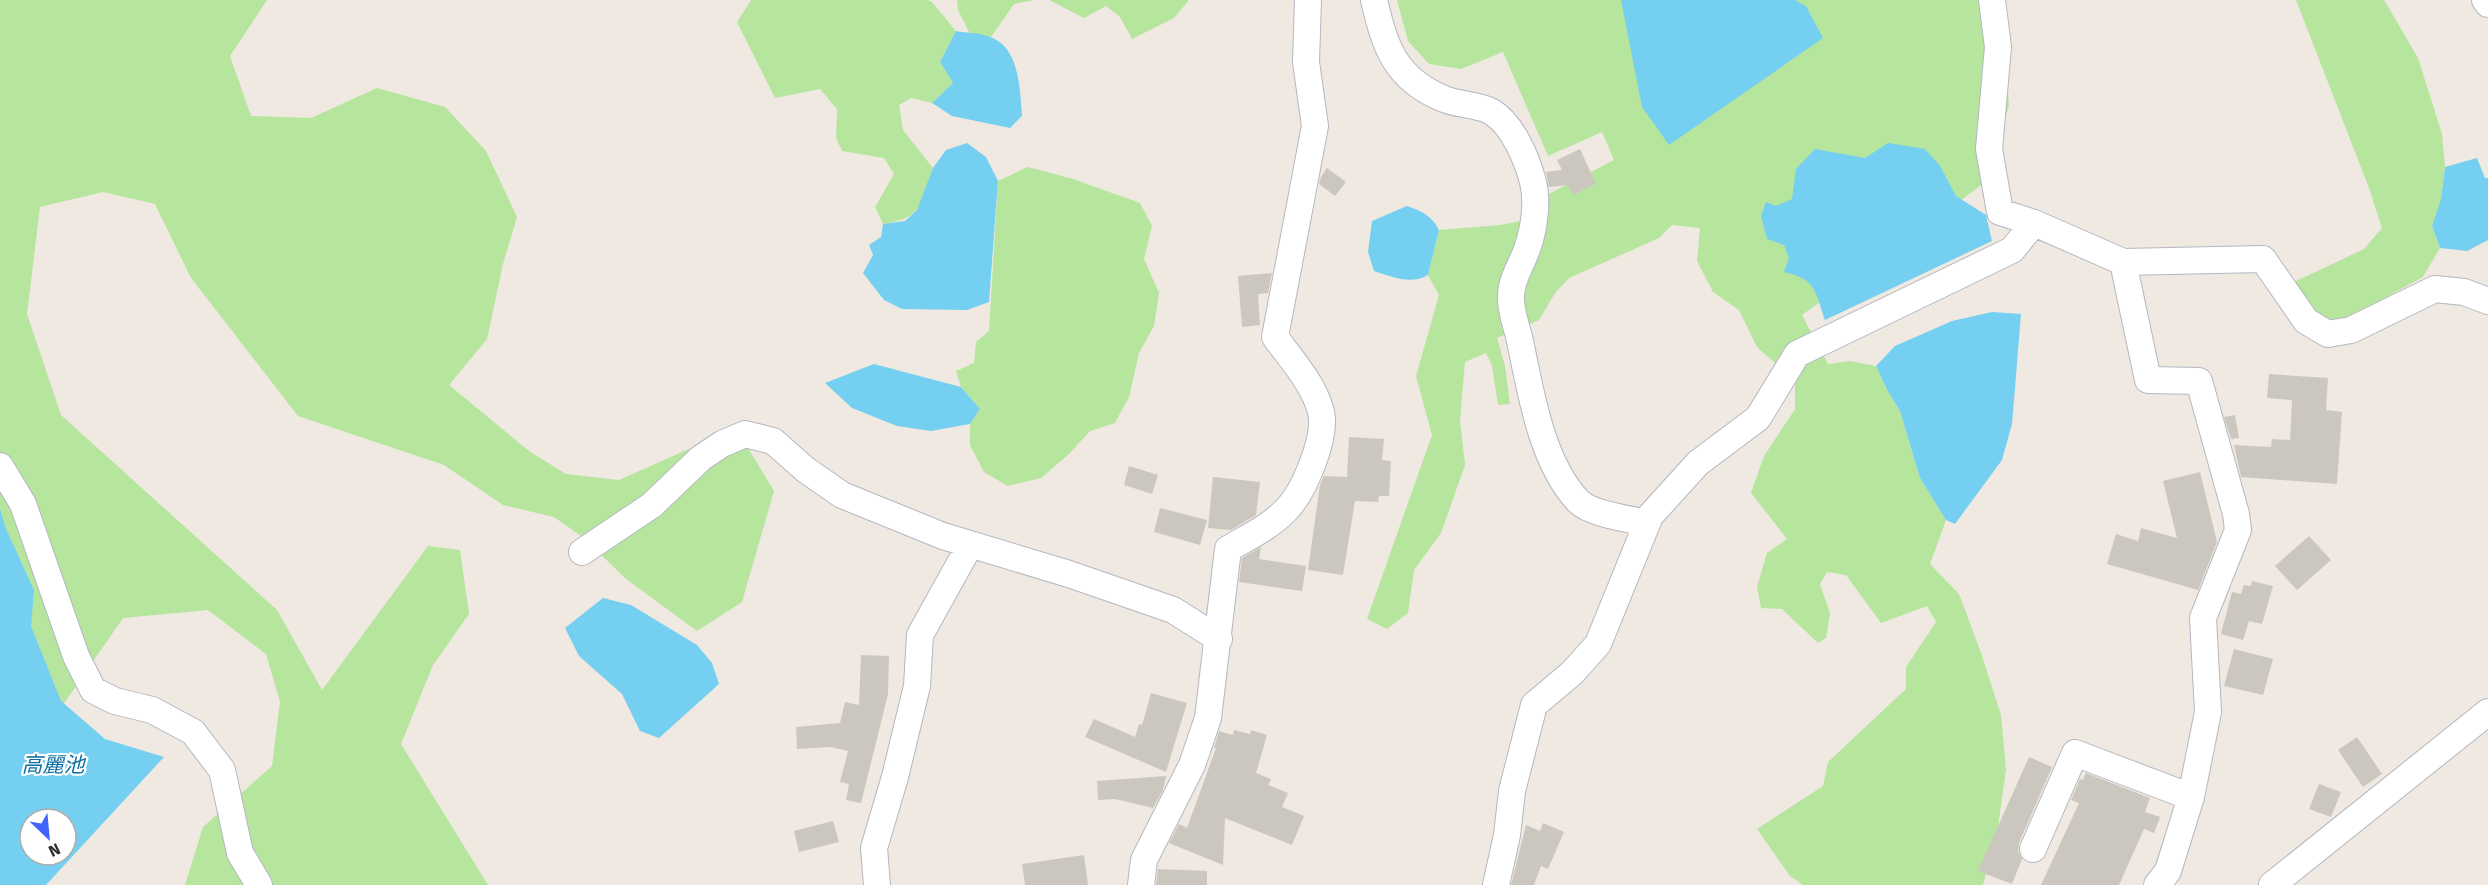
<svg xmlns="http://www.w3.org/2000/svg" width="2488" height="885" font-family="'Fira Sans','Noto Sans JP',sans-serif">
	<style>
		.green { fill: #b6e59e }
		.water { fill: #75cff0; fill-rule: evenodd }
		.building { fill: #cbc7bf }
		.lines { fill: none; stroke-linecap: round; stroke-linejoin: round }
		.street-casing { stroke: #b4b7c1; stroke-width: 28 }
		.street { stroke: #fff; stroke-width: 26 }
		.labels { text-anchor: middle; dominant-baseline: central; stroke-width: 4.5; stroke-linejoin: round; paint-order: stroke }
		.water-label { font-size: 21px; font-style: italic; fill: #0d6fa3; stroke: #fff }
	</style>
	<rect width="100%" height="100%" fill="#efe9e1"/>
	<path class="green" d="M0 0H267L230 56 251 116 311 118 377 88 445 107 486 151 517 217 503 264 487 339 449 385 529 451 566 474 619 480 736 428 774 491 742 602 697 631 626 579 584 538 554 517 503 505 444 465 298 416 191 278 155 204 103 192 40 207 27 314 61 415 277 610 322 690 428 546 460 550 469 614 433 665 401 744 488 885H185L203 827 272 766 280 702 266 654 208 610 123 618 0 796Z
		M751 0H928L932 2 956 31 940 62 953 83 932 103 911 98 899 105 903 130 933 168C920 203 924 218 883 224L875 207 894 174 884 158 842 151 836 138 837 109 820 89 775 98 737 22Z
		M957 0H1034L1014 4 991 37 970 34 958 10Z
		M1049 0H1189L1174 18 1132 39 1120 17 1106 6 1084 18Z
		M1397 0H2001L2009 105 1987 181 1802 315 1828 364 1850 361 1876 366 1887 390 1900 411 1920 478 1946 520 1930 564 1959 594 1981 653 2001 715 2006 769 1998 827 1983 885H1803L1790 876 1757 829 1823 786 1828 762 1906 689V667L1936 622 1927 606 1881 623 1846 575 1827 572 1820 584 1830 613 1826 638 1818 643 1782 609 1761 608 1757 587 1767 553 1787 539 1751 493 1764 456 1795 409V381L1757 347 1739 310 1713 292 1697 261 1700 228 1672 225 1659 238 1569 278 1555 293 1539 320 1497 338 1505 366 1510 404 1498 405 1492 366 1486 353 1465 362 1460 420 1465 465 1441 533 1414 570 1408 613 1387 629 1367 619 1432 435 1416 376 1439 295 1428 275 1439 230 1501 225 1540 217 1545 196 1614 160 1602 132 1548 156 1503 52 1461 69 1429 64 1408 41Z
		M2296 0H2384L2418 58 2442 134 2445 167 2441 199 2432 226 2440 248 2423 277 2346 319C2317 325 2305 304 2292 283L2364 249 2382 228 2369 188Z
		M1028 167 1073 179 1140 203 1152 226 1144 259 1159 293 1154 326 1139 353 1129 397 1115 423 1090 431 1069 454 1041 478 1008 486 984 472 970 445V424L980 409 961 387 956 371 974 363 976 342 989 331 998 181Z"/>
	<path class="water" d="M1621 0H1795L1806 6 1823 38 1669 145 1642 107Z
		M956 31C967 33 980 33 990 37 1020 47 1020 91 1022 116L1010 128 952 116 932 103 953 83 940 62Z
		M967 143 986 157 998 181 989 302 967 310 902 309 884 300 863 273 873 255 869 245 881 237 883 224 905 221 917 210 933 168 946 150Z
		M1888 143 1925 149 1940 166 1956 196 1986 215 1992 241 1825 320C1815 292 1817 279 1784 272L1789 258 1784 245 1767 239 1761 216 1766 202 1776 206 1792 199 1796 169 1815 149 1865 158Z
		M2477 158 2485 178H2488V240L2467 251 2440 248 2432 226 2441 199 2445 167Z
		M1407 206C1422 211 1432 216 1439 230L1428 275C1411 285 1392 277 1374 271L1368 252 1372 221Z
		M1992 312 2021 314 2012 424 2002 460 1955 524 1946 520 1920 478 1900 411 1887 390 1876 366 1895 346 1952 321Z
		M874 364 961 387 980 409 970 424 931 431 897 426 852 408 825 383Z
		M0 509 6 529 34 590 31 626 61 701 105 739 164 757 46 885H0ZM30 819H66V855H30Z
		M603 598 631 605 697 645 712 663 719 684 659 738 640 731 622 694 579 656 565 628Z"/>
	<path class="building" d="M1580 149 1596 184 1573 195 1568 185 1549 187 1546 172 1562 170 1557 160Z
		M1327 168 1346 182 1335 196 1319 184 1321 177Z
		M1272 273 1268 293 1258 294 1260 325 1242 327 1238 276Z
		M2269 374 2328 378 2326 410 2342 412 2337 484 2241 477 2234 445 2271 447 2272 439 2290 440 2292 400 2267 398Z
		M2235 415 2239 438 2231 439 2224 417Z
		M1349 437 1384 439 1382 460 1391 461 1389 496H1379L1378 502 1355 501 1343 575 1308 570 1320 485 1324 476 1347 477Z
		M1129 466 1158 475 1152 494 1124 485Z
		M2200 472 2217 542 2198 590 2107 564 2116 534 2138 541 2141 528 2177 538 2163 481Z
		M1213 477 1260 482 1256 515 1231 530 1208 528Z
		M1160 508 1207 520 1200 545 1154 532Z
		M2309 536 2331 560 2297 590 2275 566Z
		M1261 547 1259 559 1306 566 1302 591 1239 582 1242 558Z
		M2252 581 2273 586 2262 624 2249 621 2243 640 2221 634 2232 592 2241 594 2244 585 2251 586Z
		M2234 649 2273 659 2263 695 2224 686Z
		M861 655 889 656 888 694 861 803 846 800 849 784 840 782 848 751 830 747 797 749 796 727 840 723 845 702 859 705Z
		M1151 693 1187 703 1166 772 1085 737 1094 719 1135 737 1139 724 1142 725Z
		M1234 730 1250 734 1251 730 1267 735 1256 773 1271 779 1268 785 1288 793 1282 807 1304 816 1292 845 1225 818 1223 865 1169 843 1179 824 1187 828 1216 748H1214L1219 731 1233 735Z
		M2357 737 2382 774 2363 787 2338 750Z
		M2029 757 2052 767 2019 843 2018 851 2022 859 2012 884 1978 871Z
		M2086 773 2150 798 2145 812 2160 817 2154 833 2144 829 2119 885H2041L2079 803 2071 800 2080 779 2083 780Z
		M1166 776 1163 790 1153 808 1115 799 1098 800 1097 781Z
		M2319 784 2341 792 2331 817 2309 809Z
		M833 821 839 842 799 852 794 831Z
		M1543 823 1564 832 1548 869 1541 866 1534 885H1511L1526 825 1540 831Z
		M1084 855 1088 885H1025L1022 864Z
		M1158 869 1207 871V885H1156Z"/>
	<g class="lines">
		<defs>
			<path id="street" d="M1374 0C1385 47 1395 79 1444 99 1458 105 1478 104 1492 112 1513 125 1527 159 1533 182 1538 202 1534 230 1527 249 1522 264 1511 279 1511 296 1510 310 1517 327 1520 341 1531 393 1541 461 1578 501 1590 514 1629 519 1647 523
				M1992 0 1998 47 1989 149 2000 212 2034 223
				M2485 0 2488 4
				M2123 262 2148 380 2199 381 2236 514 2238 530 2203 618 2208 712 2191 797 2168 871 2157 885
				M0 466 23 504 76 656 93 690 115 701 152 710 193 732 222 770 240 853 259 885
				M582 552 652 505 701 458 722 444 745 434 773 441 806 470 842 495 943 536 1069 574 1173 610 1219 639
				M2033 849 2075 753 2191 797
				M877 885 874 848 895 777 917 686 920 635 970 545
				M1141 885 1144 860 1192 765 1208 718 1228 549C1248 537 1270 527 1286 510 1304 492 1327 437 1321 412 1314 384 1291 359 1275 337L1315 126 1306 62 1308 0
				M1496 885 1507 835 1512 791 1534 705 1572 673 1598 644 1650 516 1698 463 1758 418 1797 354 2012 250 2034 223 2123 262 2263 259 2306 321 2328 334 2351 330 2435 289 2464 292 2488 301
				M2272 885 2488 712"/>
		</defs>
		<use href="#street" class="street-casing"/>
		<use href="#street" class="street"/>
	</g>
	<g class="labels">
		<g class="water-label">
			<text x="53" y="765">高麗池</text>
		</g>
	</g>
	<g transform="translate(48 837) rotate(154)"><circle r="28" fill="#ffffff" stroke="#ababab" stroke-width="1.5"/>
	<path d="M0-4.5L10 22L0 15L-10 22Z" fill="#4264fb"/>
	<text y="-9" font-size="16" font-weight="bold" text-anchor="middle" fill="#2e2e2e">N</text>
	</g>
</svg>
